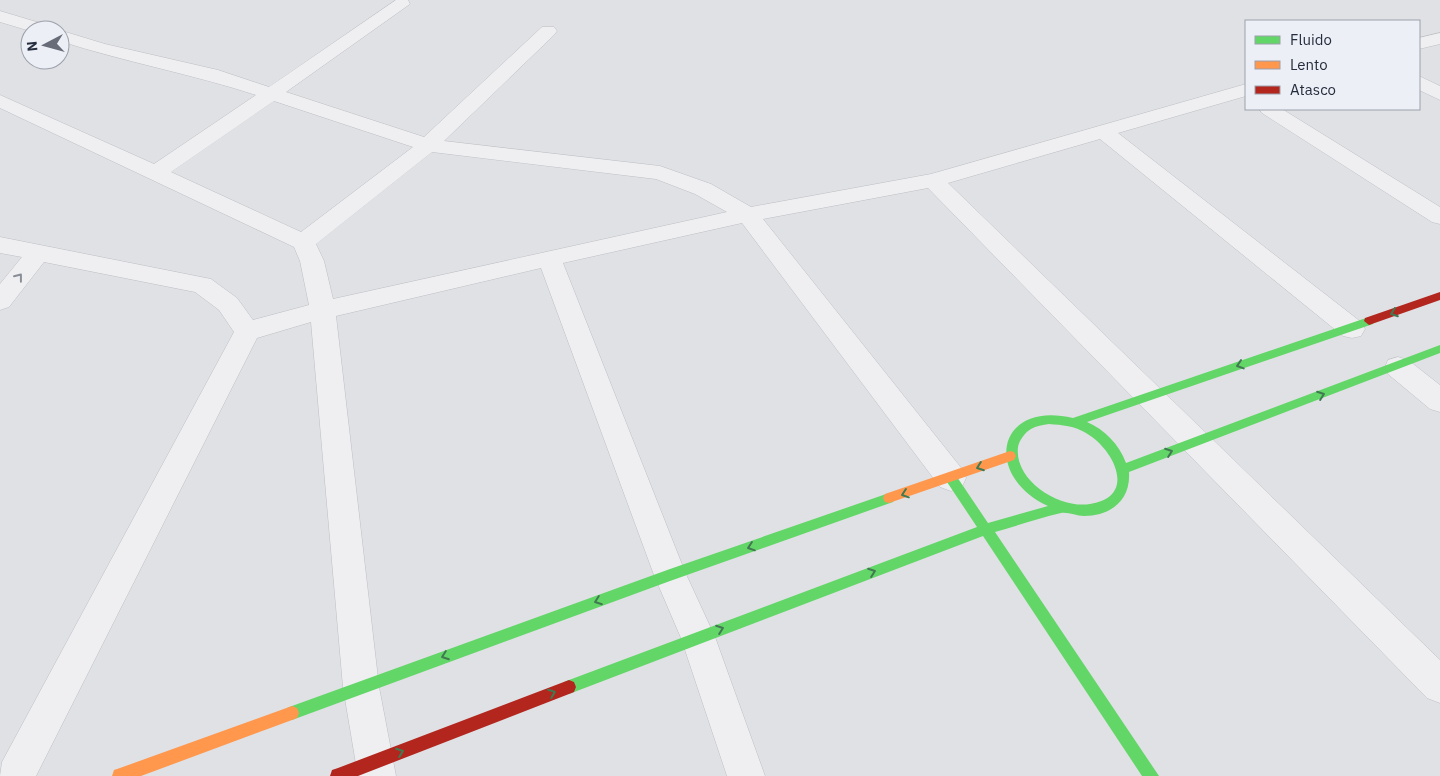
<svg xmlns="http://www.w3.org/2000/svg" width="1440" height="776" font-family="'IBM Plex Sans',sans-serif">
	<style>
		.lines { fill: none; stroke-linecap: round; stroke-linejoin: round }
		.street-casing { stroke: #bdbfc3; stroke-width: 1 }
		.street { fill: #efeff1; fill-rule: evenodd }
		.fast { fill: #63d668; fill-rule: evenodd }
		.slow { fill: #ff974d; fill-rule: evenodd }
		.jam { fill: #b3261e; fill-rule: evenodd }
		.oneway { stroke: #8a8e98 }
		.oneway2 { stroke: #417951 }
	</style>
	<rect width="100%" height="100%" fill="#dfe1e5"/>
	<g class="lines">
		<defs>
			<path id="street" d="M396 0H408L410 4 286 92 424 137 542 27H554L557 31 554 35 444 141 660 166 711 184 751 207 931 174 1246 84V96L1118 133 1361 322 1365 329 1361 336 1352 338 1343 336 1100 139 948 183 1440 660V703L1427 698 928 188 763 219 962 469 966 478 962 487 951 491 940 487 742 223 563 263 685 572 715 637 765 776H727L681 638 654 575 541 268 336 316 379 687 396 776H358L343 687 311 322 257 338 36 776H0L2 762 234 332 219 310 195 292 44 262 9 307 0 310V284L22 257 0 253V237L211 279 237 298 253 320 309 305 300 261 294 247 0 108V95L154 164 256 95C192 74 125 62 60 41L59 30 105 44 218 70 269 87ZM274 101 413 147 301 232 171 172ZM432 152 656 179 695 194 727 212 333 299 324 261 316 244Z
				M0 11 50 26 53 30 30 31 0 22Z
				M1440 33V44L1419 49V38Z
				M1419 76 1440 86V100L1419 90Z
				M1259 109H1282L1440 207V224L1432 222 1262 113Z
				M1398 357 1408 360 1440 385V412L1430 409 1388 374 1385 367 1388 360Z"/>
		</defs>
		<use href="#street" class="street-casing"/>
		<use href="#street" class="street"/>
		<path class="fast" d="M1369 317 1374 321 1373 324 1087 422C1105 430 1119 444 1126 463L1440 345V353L1129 472C1131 500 1111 516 1084 516 1076 516 1069 512 1061 513 1039 518 1017 526 995 532L1159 776H1142L983 536 569 694 564 692 562 687 564 682 569 680 977 527 947 482 945 478 947 474 951 473 955 474 988 523 1048 506C983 476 996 400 1073 418ZM1049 424C1062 425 1075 426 1086 433 1114 449 1138 497 1090 504 1060 509 1014 481 1018 447 1019 441 1025 432 1031 429 1036 426 1043 425 1049 424Z
			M889 493 893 494 895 498 893 502 670 581 292 720 287 718 285 713 287 708 292 706 670 569Z"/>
		<path class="slow" d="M1010 451 1014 452 1016 456 1014 460 889 503 885 502 883 498 885 494Z
			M292 706 297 708 299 713 297 718 292 720 141 776H112L114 770 120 768Z"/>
		<path class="jam" d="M1440 292V300L1369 325 1364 321 1365 318Z
			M569 680 574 682 576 687 574 692 569 694 358 776H330L332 770 338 768Z"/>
	</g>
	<defs><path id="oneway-chevron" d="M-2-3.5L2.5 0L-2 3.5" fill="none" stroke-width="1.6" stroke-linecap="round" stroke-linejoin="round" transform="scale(1.25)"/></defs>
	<use class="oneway" href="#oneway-chevron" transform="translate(19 277) rotate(-52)"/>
	<g class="oneway2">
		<use href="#oneway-chevron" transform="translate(1394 313) rotate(160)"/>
		<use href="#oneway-chevron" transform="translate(1240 365) rotate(162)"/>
		<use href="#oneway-chevron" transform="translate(1321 395) rotate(-20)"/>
		<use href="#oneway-chevron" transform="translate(1169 452) rotate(-20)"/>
		<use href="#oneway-chevron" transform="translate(980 467) rotate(160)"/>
		<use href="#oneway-chevron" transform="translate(905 494) rotate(161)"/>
		<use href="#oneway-chevron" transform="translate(751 547) rotate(161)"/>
		<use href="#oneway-chevron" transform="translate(872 572) rotate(-20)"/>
		<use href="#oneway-chevron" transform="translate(598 601) rotate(160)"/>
		<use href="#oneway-chevron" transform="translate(720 629) rotate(-20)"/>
		<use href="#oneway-chevron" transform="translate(445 656) rotate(160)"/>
		<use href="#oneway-chevron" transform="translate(552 693) rotate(-21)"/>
		<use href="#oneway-chevron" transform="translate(400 752) rotate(-21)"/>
	</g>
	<rect x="1245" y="20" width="175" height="90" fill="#eceff5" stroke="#9da1ac"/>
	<rect x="1255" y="36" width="25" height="8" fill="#63d668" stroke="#9da1ac"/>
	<text x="1290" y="45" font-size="15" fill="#262d3e">Fluido</text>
	<rect x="1255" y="61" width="25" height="8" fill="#ff974d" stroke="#9da1ac"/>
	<text x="1290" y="70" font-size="15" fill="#262d3e">Lento</text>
	<rect x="1255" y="86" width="25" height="8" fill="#b3261e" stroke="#9da1ac"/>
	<text x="1290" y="95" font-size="15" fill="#262d3e">Atasco</text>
	<g transform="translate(45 45) rotate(264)"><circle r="24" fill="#eceff5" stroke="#9da1ac"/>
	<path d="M0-4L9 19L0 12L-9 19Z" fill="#676c78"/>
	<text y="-8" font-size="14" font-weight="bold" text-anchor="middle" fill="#262d3e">N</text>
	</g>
</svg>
